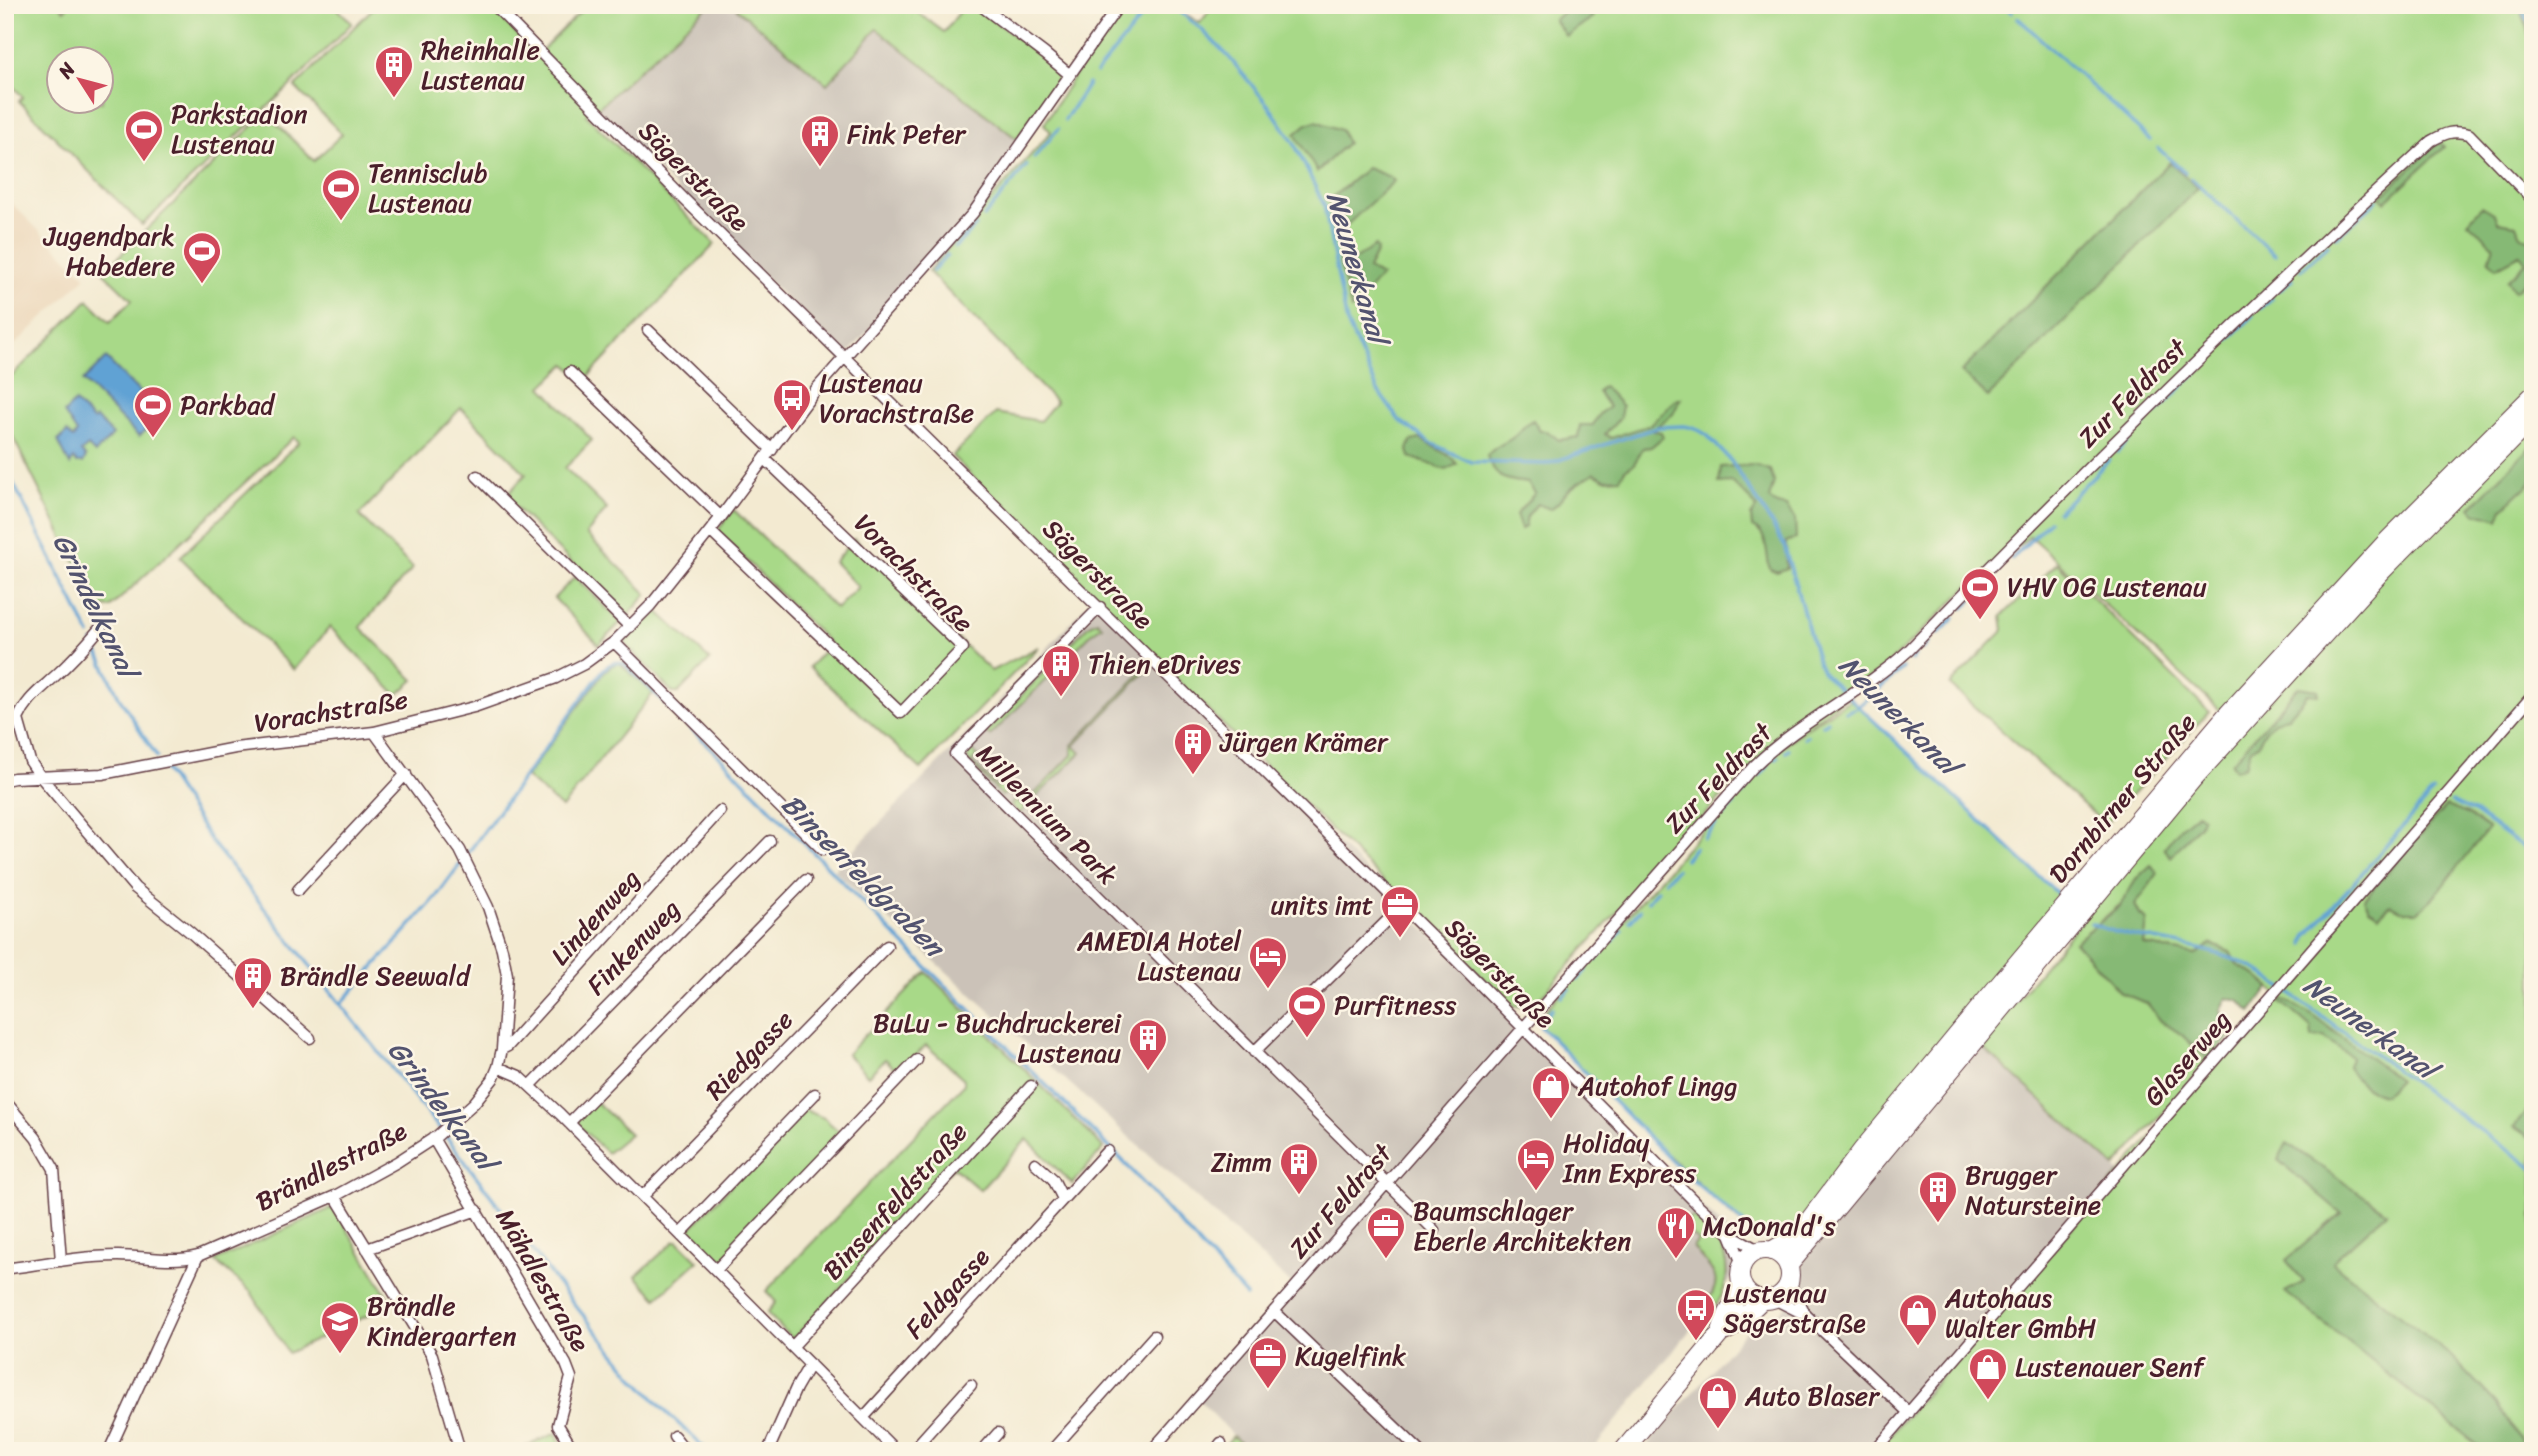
<svg xmlns="http://www.w3.org/2000/svg" width="2538" height="1456" font-family="Sriracha,sans-serif">
	<style>
		.built { fill: #ecd7ba }
		.industrial { fill: #cbc2b8 }
		.green { fill: #a8d988; stroke: #797c5a; stroke-width: 2; fill-rule: evenodd }
		.forest { fill: #86b974; stroke: #686c50; stroke-width: 2 }
		.water { fill: #61a2d4; stroke: #566080; stroke-width: 2 }
		.lines { fill: none; stroke-linecap: round; stroke-linejoin: round }
		.stream { stroke: #61a2d4; stroke-width: 3.5 }
		.street-casing { stroke: #633d44; stroke-width: 13 }
		.primary-casing { stroke: #633d44; stroke-width: 20 }
		.street { stroke: #fff; stroke-width: 10 }
		.primary { stroke: #fff; stroke-width: 18 }
		.labels { text-anchor: middle; dominant-baseline: central; stroke-width: 5; stroke-linejoin: round; paint-order: stroke }
		.poi-label { font-size: 26px; fill: #4a1f2b; stroke: #fcf5e5; text-anchor: start }
		.street-label { font-size: 26px; fill: #4a1f2b; stroke: #fcf5e5 }
		.water-label { font-size: 28px; font-style: italic; fill: #53536f; stroke: #fcf5e5 }
	</style>
	<rect width="100%" height="100%" fill="#fcf5e5"/>
	<filter id="ink" filterUnits="userSpaceOnUse"><feTurbulence type="fractalNoise" baseFrequency=".0143" numOctaves="2"/><feDisplacementMap in="SourceGraphic" scale="14" xChannelSelector="R" yChannelSelector="G"/><feConvolveMatrix kernelMatrix="1 2 1 2 8 2 1 2 1" color-interpolation-filters="sRGB"/></filter>
	<filter id="wash" filterUnits="userSpaceOnUse"><feTurbulence type="fractalNoise" baseFrequency=".00686" numOctaves="4" result="noise"/><feDisplacementMap in="SourceGraphic" scale="28" xChannelSelector="R" yChannelSelector="G"/><feGaussianBlur stdDeviation="1.57" result="paint"/><feColorMatrix in="noise" values="0 0 0 0 0 0 0 0 0 0 0 0 0 0 0 0 0 1.4 0 .05"/><feComposite in="paint" operator="in"/></filter>
	<g filter="url(#wash)">
		<rect width="100%" height="100%" fill="#f3ead1"/>
		<path class="built" d="M5 197 86 277 5 354Z"/>
		<path class="industrial" d="M709 5H732L826 84 877 29 1023 144 973 213 845 357 597 109Z
			M1096 601 1751 1255 1592 1451H1249L1197 1398 1295 1287 834 870 1010 690 1085 606Z
			M1980 1045 2121 1173 2030 1451H1642L1756 1319 1779 1313 1800 1292 1799 1282 1805 1254 1831 1229Z"/>
		<path class="green" d="M5 5H59L64 10 69 5H334L352 23 294 82 142 225 19 101 23 97 5 78ZM60 60H102V102H60Z
			M376 5H489L537 55 587 5H709L598 108 586 115 715 244 584 381 566 364 542 387 592 440 565 468 607 509 586 534 647 594 627 617 505 497 526 474 461 408 359 515 413 568 360 627 414 680 397 695 330 627 294 670 180 557 299 442 294 437 110 608 97 606 5 421V383L88 300 110 322 132 300 103 272 266 113 314 161 342 134 295 87Z
			M732 5H908L944 32 965 5H972C989 18 1056 62 1058 80L1017 139 877 29 827 84Z
			M1123 5H1171L1200 23 1214 5H2533V1451H1876L2277 994 2256 975 2237 965 2230 952 2211 944 2195 955 2144 945 2147 920 2140 915 2135 905 2158 873 2075 942 2121 993 2147 1003 2161 1021 2181 1034 2209 1061 2115 1167 1980 1045 2084 917 2233 722 2030 536 1970 585 1890 662 1727 790 1531 1008 1511 1005 1096 601 952 456 996 413 1040 421 1056 402 928 271 1051 132 1044 124 1070 82ZM2201 822 2171 856 2164 848Z
			M734 510 836 609 858 587 834 562 854 539 991 671 1039 647 921 769 809 667 830 644 717 531Z
			M2057 563 2209 712 2105 824 1950 685 2004 630 2002 616Z
			M575 577 621 622 599 645 554 598Z
			M654 608 710 660 678 693H673L627 646 625 641Z
			M1097 621 1102 626 1092 633 990 736 986 733 971 749 977 756 972 762 997 787 1005 782 1010 785V791L1002 796 968 761V751L1089 625Z
			M619 663 653 693 562 808 526 777 605 671 613 665Z
			M1142 666 1147 670 1074 746 1081 753 1019 814 1011 805 1012 802 1017 801 1023 806 1072 755V745L1138 676Z
			M1851 699 2062 898 1797 1228 1786 1232 1755 1233 1734 1217 1652 1140 1536 1021 1745 781 1790 739Z
			M926 972 1104 1148 1072 1184 1027 1139 980 1190 953 1167 795 1337 791 1338 767 1313 776 1302 766 1291 964 1084V1079L926 1045 900 1073 885 1059 868 1076 847 1054Z
			M595 1101 630 1134 607 1153 576 1123Z
			M803 1109 824 1118 842 1134 722 1261 715 1263 688 1235 690 1229Z
			M334 1207 392 1304 288 1353 251 1292 215 1261Z
			M1690 1218H1694C1702 1226 1711 1234 1718 1243 1732 1263 1728 1295 1711 1311L1703 1306C1728 1277 1711 1272 1693 1247L1698 1241 1687 1230 1681 1235 1677 1232Z
			M675 1241H678L698 1261 657 1298 636 1276Z
			M556 1433 564 1451H516Z
			M1233 1436 1248 1451H1220Z"/>
		<path class="forest" d="M1572 5H1581L1593 17 1566 36 1554 20Z
			M2520 5H2533V48L2532 46Z
			M1316 121 1341 130 1347 143 1317 172 1295 134 1307 124Z
			M2439 142 2444 147 2385 202 2381 196Z
			M2170 162 2198 188 1988 397 1961 372Z
			M1367 168 1390 177 1394 181 1335 236 1329 200Z
			M2482 206 2495 214 2498 222 2516 225 2521 235 2533 242V275L2514 291 2507 280 2526 263 2520 255 2496 268 2489 260 2494 246 2468 222Z
			M1375 246 1377 251 1368 269 1381 276 1351 310 1339 259H1355Z
			M1604 387 1622 406 1620 418 1605 434 1611 438 1650 425 1675 400 1681 398 1673 414 1652 430 1661 432 1663 437 1651 447 1643 448 1634 464 1625 470 1620 478 1605 479 1594 473C1584 480 1571 486 1563 496 1559 502 1557 505 1550 509L1537 504 1527 516 1525 527 1521 529 1516 515 1535 493 1528 483C1505 480 1495 480 1487 456 1494 446 1505 444 1515 436 1522 430 1524 424 1533 420L1540 431H1547L1559 440 1578 437 1580 425H1593L1600 413 1609 407 1598 392 1601 388Z
			M1420 439 1451 457 1457 464 1446 470 1410 457 1408 450 1411 441Z
			M2533 444V480L2503 508 2499 519 2476 513 2471 507Z
			M1754 465 1770 470 1774 482 1769 499 1777 505 1786 507 1795 519 1796 538 1786 542 1787 568 1777 572 1770 569C1765 554 1770 534 1752 527L1751 516 1757 507 1732 482 1719 483 1721 467Z
			M2298 687 2318 690 2319 695 2308 694 2288 717C2273 719 2263 731 2258 745L2251 748 2245 766 2235 770 2231 763Z
			M2446 806 2467 814 2488 829 2432 899 2417 912H2405L2391 905 2379 915 2369 909 2364 899Z
			M2197 813 2202 817 2201 822 2171 857 2164 848 2180 828Z
			M2151 865 2158 873 2135 905 2140 915 2147 920 2144 945 2195 955 2211 944 2230 952 2237 965 2256 975 2270 987 2251 1012 2239 1001 2227 998 2221 1010 2222 1019 2235 1030 2209 1061 2181 1034 2161 1021 2147 1003 2121 993 2075 942 2119 907 2137 878Z
			M2284 999 2315 1017 2399 1080 2384 1095C2368 1092 2354 1080 2348 1066L2351 1057 2324 1037 2312 1038 2311 1028 2280 1001Z
			M2533 1103V1134L2529 1137 2514 1127Z
			M2287 1143 2387 1212 2332 1262 2451 1356 2496 1403 2528 1451H2485L2285 1292 2304 1282 2286 1260 2341 1213 2278 1160Z"/>
		<path class="water" d="M106 358 161 414 139 437 83 381Z
			M75 402 93 420 96 418 113 435 95 453 88 446 81 452 86 457 83 463H77L74 459 70 465 58 441 67 432 73 438 77 433 64 413Z"/>
		<g class="lines">
			<path class="stream" d="M1172 5 1202 30 1228 56 1269 106 1294 143 1324 205 1347 323 1378 391 1399 420 1429 442 1471 462 1547 464 1658 427 1684 426 1695 428 1707 435 1731 461 1761 506 1784 545 1818 662 1823 673 2058 894
				M2004 5 2012 13
				M2521 5 2533 31
				M2018 18 2150 140
				M1096 73 1146 12
				M1065 120 1088 84
				M2158 148 2185 173
				M1034 158 1058 129
				M2191 178 2275 255
				M984 217 1027 165
				M2337 237 2377 200
				M955 247 976 226
				M2301 270 2328 245
				M933 271 947 255
				M2280 290 2292 279
				M2261 308 2272 298
				M2228 340 2253 316
				M2155 414 2218 350
				M2138 431 2146 422
				M2118 452 2129 440
				M5 467 90 635
				M2058 512 2109 460
				M2012 559 2049 521
				M1964 608 1996 574
				M1938 634 1954 618
				M93 642 119 697 157 757
				M1923 649 1929 642
				M1911 660 1915 656
				M1846 712 1858 707 1903 668
				M1823 725 1828 721
				M1804 738 1807 736
				M1786 752 1789 749
				M1776 759 1778 757
				M164 768 211 841 451 1143 557 1283 633 1376 668 1414 708 1451
				M1760 775 1768 766
				M1742 795 1751 784
				M2451 802 2475 813 2533 854
				M1723 816 1734 804
				M1704 838 1716 824
				M468 853 603 670C611 663 615 660 625 664L724 761 915 956 1121 1159 1246 1296
				M1685 859 1695 847
				M1665 881 1676 869
				M1648 901 1657 890
				M1630 921 1640 910
				M2091 923C2111 933 2132 935 2155 940 2188 946 2225 953 2256 969L2533 1168
				M1613 941 1622 930
				M2304 944 2306 937 2433 792
				M1596 960 1604 950
				M1578 980 1587 969
				M1562 997 1570 989
				M341 1004 436 897 461 863
				M1552 1009 1541 1022V1027L1683 1172 1750 1229"/>
		</g>
	</g>
	<g filter="url(#ink)">
		<g class="lines">
			<defs>
				<path id="street" d="M494 5 684 199 1456 960 1698 1205 1730 1234 1760 1251
					M980 5 1045 54 1070 75
					M648 330 772 450
					M570 372 721 517
					M477 476 630 627
					M710 531 901 713 963 648 765 459
					M1100 607 955 754 1434 1230
					M101 627C87 644 71 662 54 677 38 692 27 699 18 719L30 761 40 776 135 888 190 932 310 1038
					M614 642 823 850
					M5 780 14 778 102 774 235 748 374 732 474 707 556 678 584 664 614 642 650 606 721 517 817 388 973 213 1119 5
					M298 890 406 774
					M502 1049 508 1046 720 811
					M1254 1052 1401 907
					M498 1067 519 1076 560 1114 896 1451
					M530 1086 770 841
					M5 1101 36 1138 54 1169 61 1261
					M569 1123 806 880
					M433 1138 566 1364 571 1377 558 1425 574 1451
					M1035 1163 1053 1179 1063 1199
					M335 1196 432 1355 460 1451
					M643 1196 887 946
					M681 1233 815 1094
					M1730 1234 1743 1266
					M367 1249 477 1210
					M5 1269C42 1264 80 1256 118 1256 145 1256 171 1263 198 1256L335 1196 397 1162 437 1136 474 1103 493 1079 498 1067 502 1049 507 975 502 949 488 907 460 850 374 732
					M717 1269 917 1060
					M1789 1282 1806 1315 1909 1413
					M1774 1299 1806 1315
					M1274 1311 1420 1451
					M793 1346 1031 1086
					M863 1418 1107 1151
					M674 1436 686 1451
					M109 1451 198 1256
					M768 1451 796 1388 810 1364
					M912 1451 971 1385
					M982 1451 998 1433
					M1051 1451 1154 1336
					M1151 1451 1754 766C1800 721 1860 694 1908 651 2077 476 2251 306 2431 141 2445 133 2452 130 2469 134L2533 200
					M1215 1451 1221 1443
					M1875 1451 2533 695"/>
				<path id="primary" d="M1740 1275a25 25 0 1 1 50 0a25 25 0 1 1-50 0Z
					M1771 1251 1790 1240 1804 1227 1863 1149 1986 1000 2225 717 2387 541 2533 395
					M1788 1266 2192 780 2379 574 2533 418
					M1721 1333C1723 1317 1736 1301 1743 1286
					M1623 1451 1721 1333C1736 1328 1749 1311 1762 1300"/>
			</defs>
			<use href="#street" class="street-casing"/>
			<use href="#primary" class="primary-casing"/>
			<use href="#street" class="street"/>
			<use href="#primary" class="primary"/>
		</g>
	</g>
	<defs>
		<symbol id="building-pin" viewBox="-11 -11 22 30"><path d="M0 17L-7.5 6A9.5 9.5 0 1 1 7.5 6Z" fill="#d1495b" stroke="#fcf5e5"/><path d="M-4-6H4V6H1V3H-1V6H-4ZM-2.5-4.3h1.7v1.8h-1.7ZM.8-4.3h1.7v1.8H.8ZM-2.5-1h1.7V.8h-1.7ZM.8-1h1.7V.8H.8Z" fill="#fff"/></symbol>
		<symbol id="stadium-pin" viewBox="-11 -11 22 30"><path d="M0 17L-7.5 6A9.5 9.5 0 1 1 7.5 6Z" fill="#d1495b" stroke="#fcf5e5"/><path d="M0-5a6.5 5 0 1 0 0 10a6.5 5 0 1 0 0-10ZM-3.5-1.8h7v3.6h-7Z" fill="#fff"/></symbol>
		<symbol id="bus-pin" viewBox="-11 -11 22 30"><path d="M0 17L-7.5 6A9.5 9.5 0 1 1 7.5 6Z" fill="#d1495b" stroke="#fcf5e5"/><path d="M-5-6H5V4H4V6H2V4H-2V6H-4V4H-5ZM-3.5-4V0h7V-4ZM-3.5 1.2v1.5H-2V1.2ZM2 1.2v1.5H3.5V1.2Z" fill="#fff"/></symbol>
		<symbol id="office-pin" viewBox="-11 -11 22 30"><path d="M0 17L-7.5 6A9.5 9.5 0 1 1 7.5 6Z" fill="#d1495b" stroke="#fcf5e5"/><path d="M-6-3h4V-5.5h4V-3h4V5H-6ZM-1-4.5V-3h2v-1.5ZM-6 0V1H6V0Z" fill="#fff"/></symbol>
		<symbol id="hotel-pin" viewBox="-11 -11 22 30"><path d="M0 17L-7.5 6A9.5 9.5 0 1 1 7.5 6Z" fill="#d1495b" stroke="#fcf5e5"/><path d="M-6-4.5h1.5V1H6V5H4.5V3h-9V5H-6ZM-4 0a1.8 1.8 0 1 1 3.6 0ZM.5 0V-2.5h3Q6-2.5 6 0Z" fill="#fff"/></symbol>
		<symbol id="shop-pin" viewBox="-11 -11 22 30"><path d="M0 17L-7.5 6A9.5 9.5 0 1 1 7.5 6Z" fill="#d1495b" stroke="#fcf5e5"/><path d="M-5-2.5h2.3a2.7 3.5 0 0 1 5.4 0H5L5.5 6h-11ZM-1.5-2.5h3a1.5 2.3 0 0 0-3 0Z" fill="#fff"/></symbol>
		<symbol id="restaurant-pin" viewBox="-11 -11 22 30"><path d="M0 17L-7.5 6A9.5 9.5 0 1 1 7.5 6Z" fill="#d1495b" stroke="#fcf5e5"/><path d="M-5-6h1v4h1v-4h1v4h1v-4h1v5L-1.5 .5V6h-2V.5L-5-1ZM5-6V6H3V1.5H1.5Q1.5-4 5-6Z" fill="#fff"/></symbol>
		<symbol id="school-pin" viewBox="-11 -11 22 30"><path d="M0 17L-7.5 6A9.5 9.5 0 1 1 7.5 6Z" fill="#d1495b" stroke="#fcf5e5"/><path d="M0-5L7-2L0 1L-7-2ZM-4 1L0 2.5L4 1V4Q0 6-4 4Z" fill="#fff"/></symbol>
	</defs>
	<g fill-rule="evenodd">
		<use href="#building-pin" x="372" y="43" width="44" height="60"/>
		<use href="#stadium-pin" x="122" y="107" width="44" height="60"/>
		<use href="#building-pin" x="798" y="112" width="44" height="60"/>
		<use href="#stadium-pin" x="319" y="166" width="44" height="60"/>
		<use href="#stadium-pin" x="180" y="229" width="44" height="60"/>
		<use href="#bus-pin" x="770" y="376" width="44" height="60"/>
		<use href="#stadium-pin" x="131" y="383" width="44" height="60"/>
		<use href="#stadium-pin" x="1958" y="565" width="44" height="60"/>
		<use href="#building-pin" x="1039" y="642" width="44" height="60"/>
		<use href="#building-pin" x="1171" y="720" width="44" height="60"/>
		<use href="#office-pin" x="1378" y="883" width="44" height="60"/>
		<use href="#hotel-pin" x="1246" y="934" width="44" height="60"/>
		<use href="#building-pin" x="231" y="954" width="44" height="60"/>
		<use href="#stadium-pin" x="1285" y="983" width="44" height="60"/>
		<use href="#building-pin" x="1126" y="1016" width="44" height="60"/>
		<use href="#shop-pin" x="1529" y="1064" width="44" height="60"/>
		<use href="#hotel-pin" x="1514" y="1136" width="44" height="60"/>
		<use href="#building-pin" x="1277" y="1140" width="44" height="60"/>
		<use href="#building-pin" x="1916" y="1168" width="44" height="60"/>
		<use href="#office-pin" x="1364" y="1204" width="44" height="60"/>
		<use href="#restaurant-pin" x="1654" y="1204" width="44" height="60"/>
		<use href="#bus-pin" x="1674" y="1286" width="44" height="60"/>
		<use href="#shop-pin" x="1896" y="1291" width="44" height="60"/>
		<use href="#school-pin" x="318" y="1299" width="44" height="60"/>
		<use href="#office-pin" x="1246" y="1334" width="44" height="60"/>
		<use href="#shop-pin" x="1966" y="1345" width="44" height="60"/>
		<use href="#shop-pin" x="1696" y="1374" width="44" height="60"/>
	</g>
	<g class="labels">
		<g class="poi-label">
			<text x="421" y="50">Rheinhalle<tspan x="421" dy="30">Lustenau</tspan></text>
			<text x="171" y="114">Parkstadion<tspan x="171" dy="30">Lustenau</tspan></text>
			<text x="847" y="134">Fink Peter</text>
			<text x="368" y="173">Tennisclub<tspan x="368" dy="30">Lustenau</tspan></text>
			<text x="175" y="236" text-anchor="end">Jugendpark<tspan x="175" dy="30">Habedere</tspan></text>
			<text x="819" y="383">Lustenau<tspan x="819" dy="30">Vorachstraße</tspan></text>
			<text x="180" y="405">Parkbad</text>
			<text x="2007" y="587">VHV OG Lustenau</text>
			<text x="1088" y="664">Thien eDrives</text>
			<text x="1220" y="742">Jürgen Krämer</text>
			<text x="1373" y="905" text-anchor="end">units imt</text>
			<text x="1241" y="941" text-anchor="end">AMEDIA Hotel<tspan x="1241" dy="30">Lustenau</tspan></text>
			<text x="280" y="976">Brändle Seewald</text>
			<text x="1334" y="1005">Purfitness</text>
			<text x="1121" y="1023" text-anchor="end">BuLu - Buchdruckerei<tspan x="1121" dy="30">Lustenau</tspan></text>
			<text x="1578" y="1086">Autohof Lingg</text>
			<text x="1563" y="1143">Holiday<tspan x="1563" dy="30">Inn Express</tspan></text>
			<text x="1272" y="1162" text-anchor="end">Zimm</text>
			<text x="1965" y="1175">Brugger<tspan x="1965" dy="30">Natursteine</tspan></text>
			<text x="1413" y="1211">Baumschlager<tspan x="1413" dy="30">Eberle Architekten</tspan></text>
			<text x="1703" y="1226">McDonald's</text>
			<text x="1723" y="1293">Lustenau<tspan x="1723" dy="30">Sägerstraße</tspan></text>
			<text x="1945" y="1298">Autohaus<tspan x="1945" dy="30">Walter GmbH</tspan></text>
			<text x="367" y="1306">Brändle<tspan x="367" dy="30">Kindergarten</tspan></text>
			<text x="1295" y="1356">Kugelfink</text>
			<text x="2015" y="1367">Lustenauer Senf</text>
			<text x="1745" y="1396">Auto Blaser</text>
		</g>
		<g class="street-label">
			<text transform="translate(694 176) rotate(45)">Sägerstraße</text>
			<text transform="translate(2132 393) rotate(-45)">Zur Feldrast</text>
			<text transform="translate(914 573) rotate(45)">Vorachstraße</text>
			<text transform="translate(1098 574) rotate(45)">Sägerstraße</text>
			<text transform="translate(331 711) rotate(-9)">Vorachstraße</text>
			<text transform="translate(1718 778) rotate(-46)">Zur Feldrast</text>
			<text transform="translate(2122 798) rotate(-50)">Dornbirner Straße</text>
			<text transform="translate(1047 814) rotate(45)">Millennium Park</text>
			<text transform="translate(595 917) rotate(-48)">Lindenweg</text>
			<text transform="translate(633 947) rotate(-46)">Finkenweg</text>
			<text transform="translate(1500 973) rotate(45)">Sägerstraße</text>
			<text transform="translate(749 1055) rotate(-46)">Riedgasse</text>
			<text transform="translate(2187 1058) rotate(-49)">Glaserweg</text>
			<text transform="translate(331 1166) rotate(-27)">Brändlestraße</text>
			<text transform="translate(895 1201) rotate(-48)">Binsenfeldstraße</text>
			<text transform="translate(1340 1201) rotate(-49)">Zur Feldrast</text>
			<text transform="translate(543 1280) rotate(60)">Mähdlestraße</text>
			<text transform="translate(947 1293) rotate(-48)">Feldgasse</text>
		</g>
		<g class="water-label">
			<text transform="translate(1357 267) rotate(74)">Neunerkanal</text>
			<text transform="translate(95 605) rotate(64)">Grindelkanal</text>
			<text transform="translate(1899 715) rotate(45)">Neunerkanal</text>
			<text transform="translate(863 875) rotate(45)">Binsenfeldgraben</text>
			<text transform="translate(2370 1027) rotate(36)">Neunerkanal</text>
			<text transform="translate(442 1105) rotate(52)">Grindelkanal</text>
		</g>
	</g>
	<rect width="2538" height="1456" fill="none" stroke="#fcf5e5" stroke-width="28"/>
	<g transform="translate(80 80) rotate(306)"><circle r="33" fill="#fcf5e5" stroke="#b59f9b" stroke-width="2"/>
	<path d="M0-5L12 26L0 18L-12 26Z" fill="#d1495b"/>
	<text y="-10" font-size="19" font-weight="bold" text-anchor="middle" fill="#4a1f2b">N</text>
	</g>
</svg>
